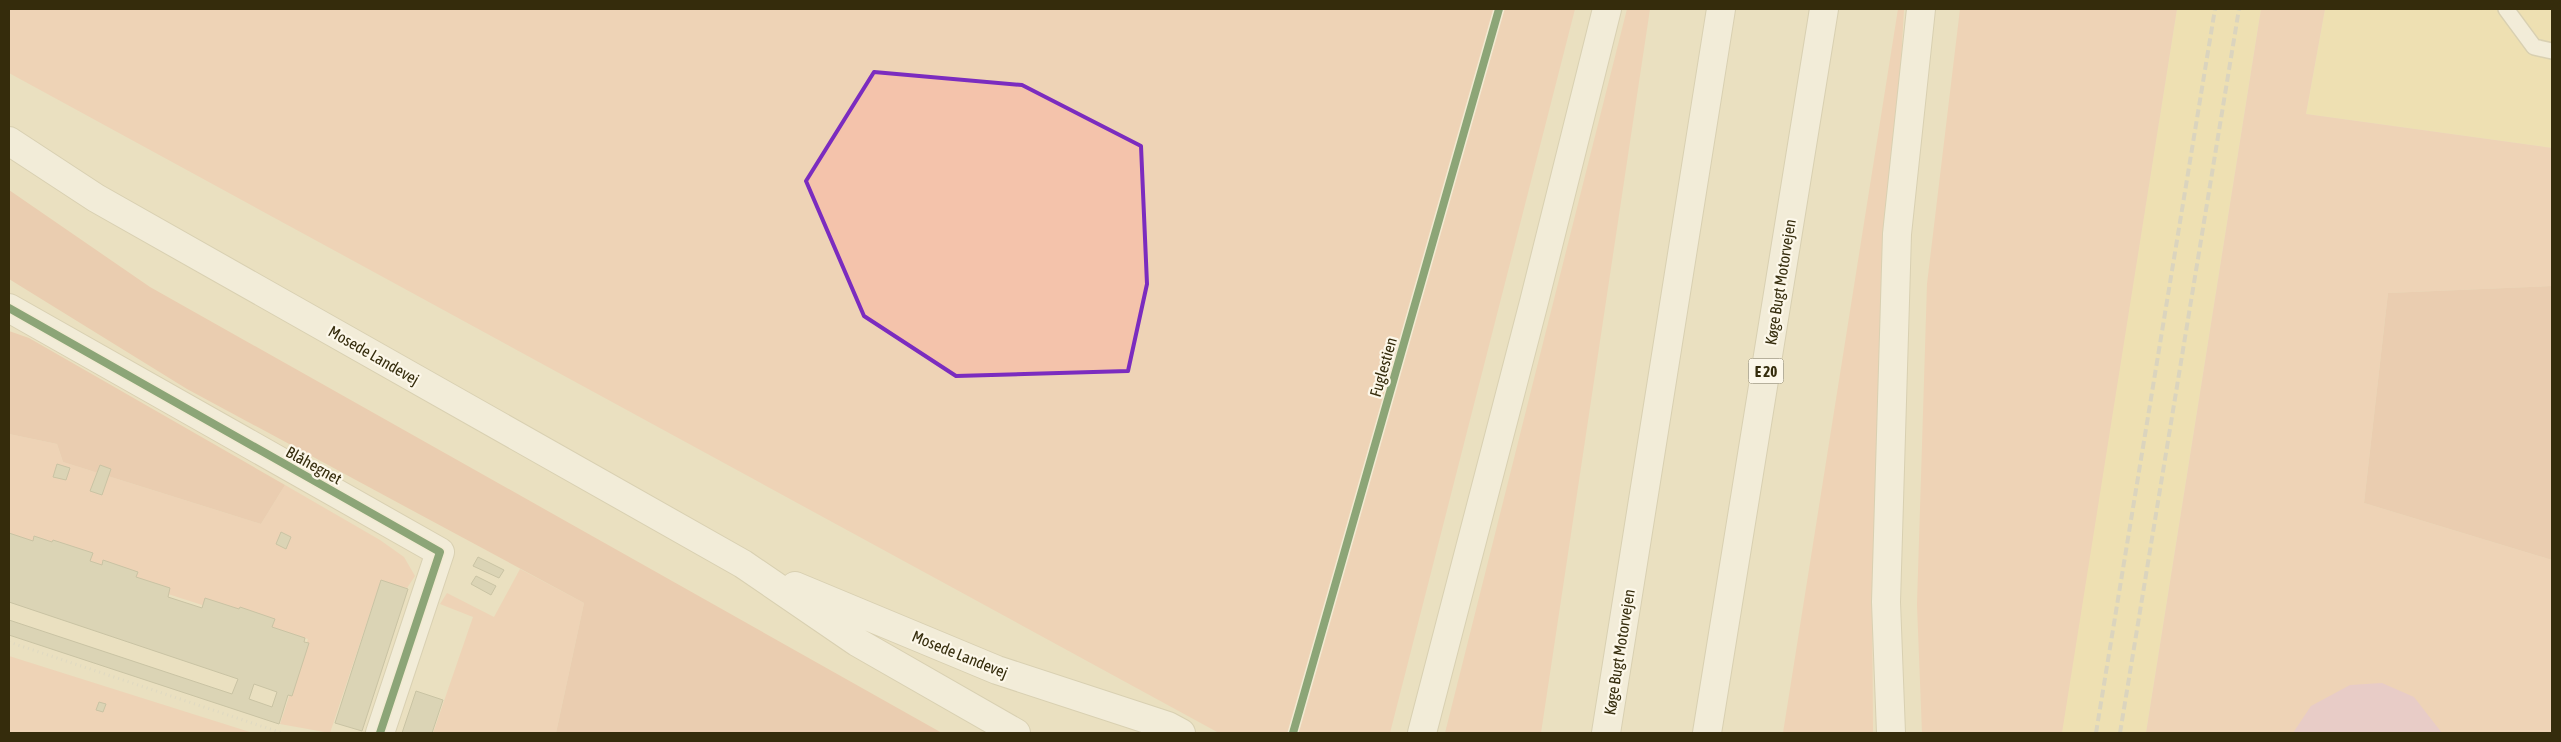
<svg xmlns="http://www.w3.org/2000/svg" width="2561" height="742" font-family="'Asap Condensed',sans-serif">
	<style>
		.built { fill: #f3e1a3 }
		.green { fill: #f4c3ab }
		.forest { fill: #ebb69d }
		.water { fill: #e7b3d1 }
		.building { fill: #cac6a8; stroke: #a29f82; fill-rule: evenodd }
		.lines { fill: none; stroke-linecap: round; stroke-linejoin: round }
		.lane-casing { stroke: #c5bca0; stroke-width: 18 }
		.street-casing { stroke: #c5bca0; stroke-width: 30 }
		.secondary-casing { stroke: #c5bca0; stroke-width: 30 }
		.highway-casing { stroke: #c5bca0; stroke-width: 30 }
		.path { stroke: #d3d0c5; stroke-width: 3; stroke-dasharray: 1 4; stroke-linecap: butt }
		.lane { stroke: #fcfaf6; stroke-width: 15 }
		.street { stroke: #fcfaf6; stroke-width: 28 }
		.secondary { stroke: #fcfaf6; stroke-width: 28 }
		.highway { stroke: #fcfaf6; stroke-width: 28 }
		.rail { stroke: #c9c6bd; stroke-width: 4; stroke-dasharray: 8 4; stroke-linecap: butt }
		.cycleway-casing { stroke: #fcf7e9; stroke-width: 11 }
		.cycleway { stroke: #1b5e20; stroke-width: 8 }
		.marked { fill: none; stroke: #7b2cbf; stroke-width: 4; stroke-linejoin: round }
		.labels { text-anchor: middle; dominant-baseline: central; stroke-width: 4.5; stroke-linejoin: round; paint-order: stroke }
		.shield { fill: #fcf7e9; stroke: #71694e; stroke-width: 1 }
		.shield-label { font-size: 15px; font-weight: bold; fill: #352c0c }
		.street-label { font-size: 16px; fill: #352c0c; stroke: #fcf7e9 }
	</style>
	<rect width="100%" height="100%" fill="#eae0c0"/>
	<path class="built" d="M2177 9H2261L2146 733H2061Z
		M2325 9H2552V148L2306 114Z"/>
	<path class="green" d="M9 9H1575L1390 733H1219L9 73Z
		M1627 9H1650L1541 733H1445Z
		M1898 9H1904L1872 587 1873 733H1783Z
		M1960 9H2177L2062 733H1922L1917 605 1927 284Z
		M2261 9H2325L2306 114 2552 148V286L2388 293 2364 503 2552 560V733H2146Z
		M9 434 57 444 63 462 261 524 285 485 380 540 404 557 415 576 407 588 380 583 330 733 280 724 308 639 9 543Z
		M520 569 584 603 556 733H433L473 617 440 604 447 593 494 617Z
		M9 656 253 733H9Z"/>
	<path class="forest" d="M9 190 150 287 942 733H556L584 603 187 389 9 279Z
		M2552 286V560L2364 503 2388 293Z
		M9 331 29 338 285 485 261 524 63 462 57 444 9 434Z"/>
	<path class="water" d="M2382 683 2414 697 2442 733H2293L2311 706 2350 685Z"/>
	<path class="building" d="M57 464 70 468 66 480 53 477Z
		M100 465 111 469 102 495 90 491Z
		M281 532 291 537 286 549 276 544Z
		M9 533 33 541 34 536 52 542 53 540 93 553 90 561 102 565 103 560 138 572 136 577 170 588 168 597 202 608 205 598 239 609 240 607 275 619 272 627 305 638 304 642 309 643 292 696 288 695 279 724 9 635V620L232 694 238 679 9 602ZM254 684 277 692 272 707 249 699Z
		M478 557 504 570 499 578 473 566Z
		M476 576 496 586 491 595 471 584Z
		M381 580 408 589 362 731 335 723Z
		M416 691 443 700 432 733H402Z
		M99 702 106 704 103 712 96 710Z"/>
	<g class="lines">
		<defs>
			<path id="lane" d="M2506 9 2534 47 2552 51"/>
			<path id="street" d="M9 308 440 552 380 733"/>
			<path id="secondary" d="M9 141 96 198 743 564 857 642 1016 733
				M795 586 997 670 1168 726 1181 733"/>
			<path id="highway" d="M1422 733 1534 302 1607 9
				M1606 733 1721 9
				M1707 733 1824 9
				M1891 733 1886 602 1897 234 1921 9"/>
		</defs>
		<use href="#lane" class="lane-casing"/>
		<use href="#street" class="street-casing"/>
		<use href="#secondary" class="secondary-casing"/>
		<use href="#highway" class="highway-casing"/>
		<path class="path" d="M9 642 282 733"/>
		<use href="#lane" class="lane"/>
		<use href="#street" class="street"/>
		<use href="#secondary" class="secondary"/>
		<use href="#highway" class="highway"/>
		<path class="rail" d="M2096 733 2215 9
			M2120 733 2239 9"/>
		<defs>
			<path id="cycleway" d="M9 308 440 552 380 733
				M1293 733 1499 9"/>
		</defs>
		<use href="#cycleway" class="cycleway-casing"/>
		<use href="#cycleway" class="cycleway"/>
	</g>
	<path d="M0 0H2561V742H0ZM874 72 1022 85 1141 146 1147 284 1128 371 956 376 864 316 806 181Z" fill="#eae0c0" fill-opacity=".55" fill-rule="evenodd"/>
	<path class="marked" d="M874 72 1022 85 1141 146 1147 284 1128 371 956 376 864 316 806 181Z"/>
	<g class="labels">
		<rect class="shield" x="1748.5" y="358.5" width="35" height="25" rx="4"/>
		<g class="shield-label">
			<text x="1766" y="371">E 20</text>
		</g>
		<g class="street-label">
			<text transform="translate(1780 282) rotate(-81)">Køge Bugt Motorvejen</text>
			<text transform="translate(374 355) rotate(30)">Mosede Landevej</text>
			<text transform="translate(1383 367) rotate(-74)">Fuglestien</text>
			<text transform="translate(314 465) rotate(29)">Blåhegnet</text>
			<text transform="translate(1619 652) rotate(-81)">Køge Bugt Motorvejen</text>
			<text transform="translate(960 654) rotate(22)">Mosede Landevej</text>
		</g>
	</g>
	<rect width="2561" height="742" fill="none" stroke="#352c0c" stroke-width="20"/>
</svg>
